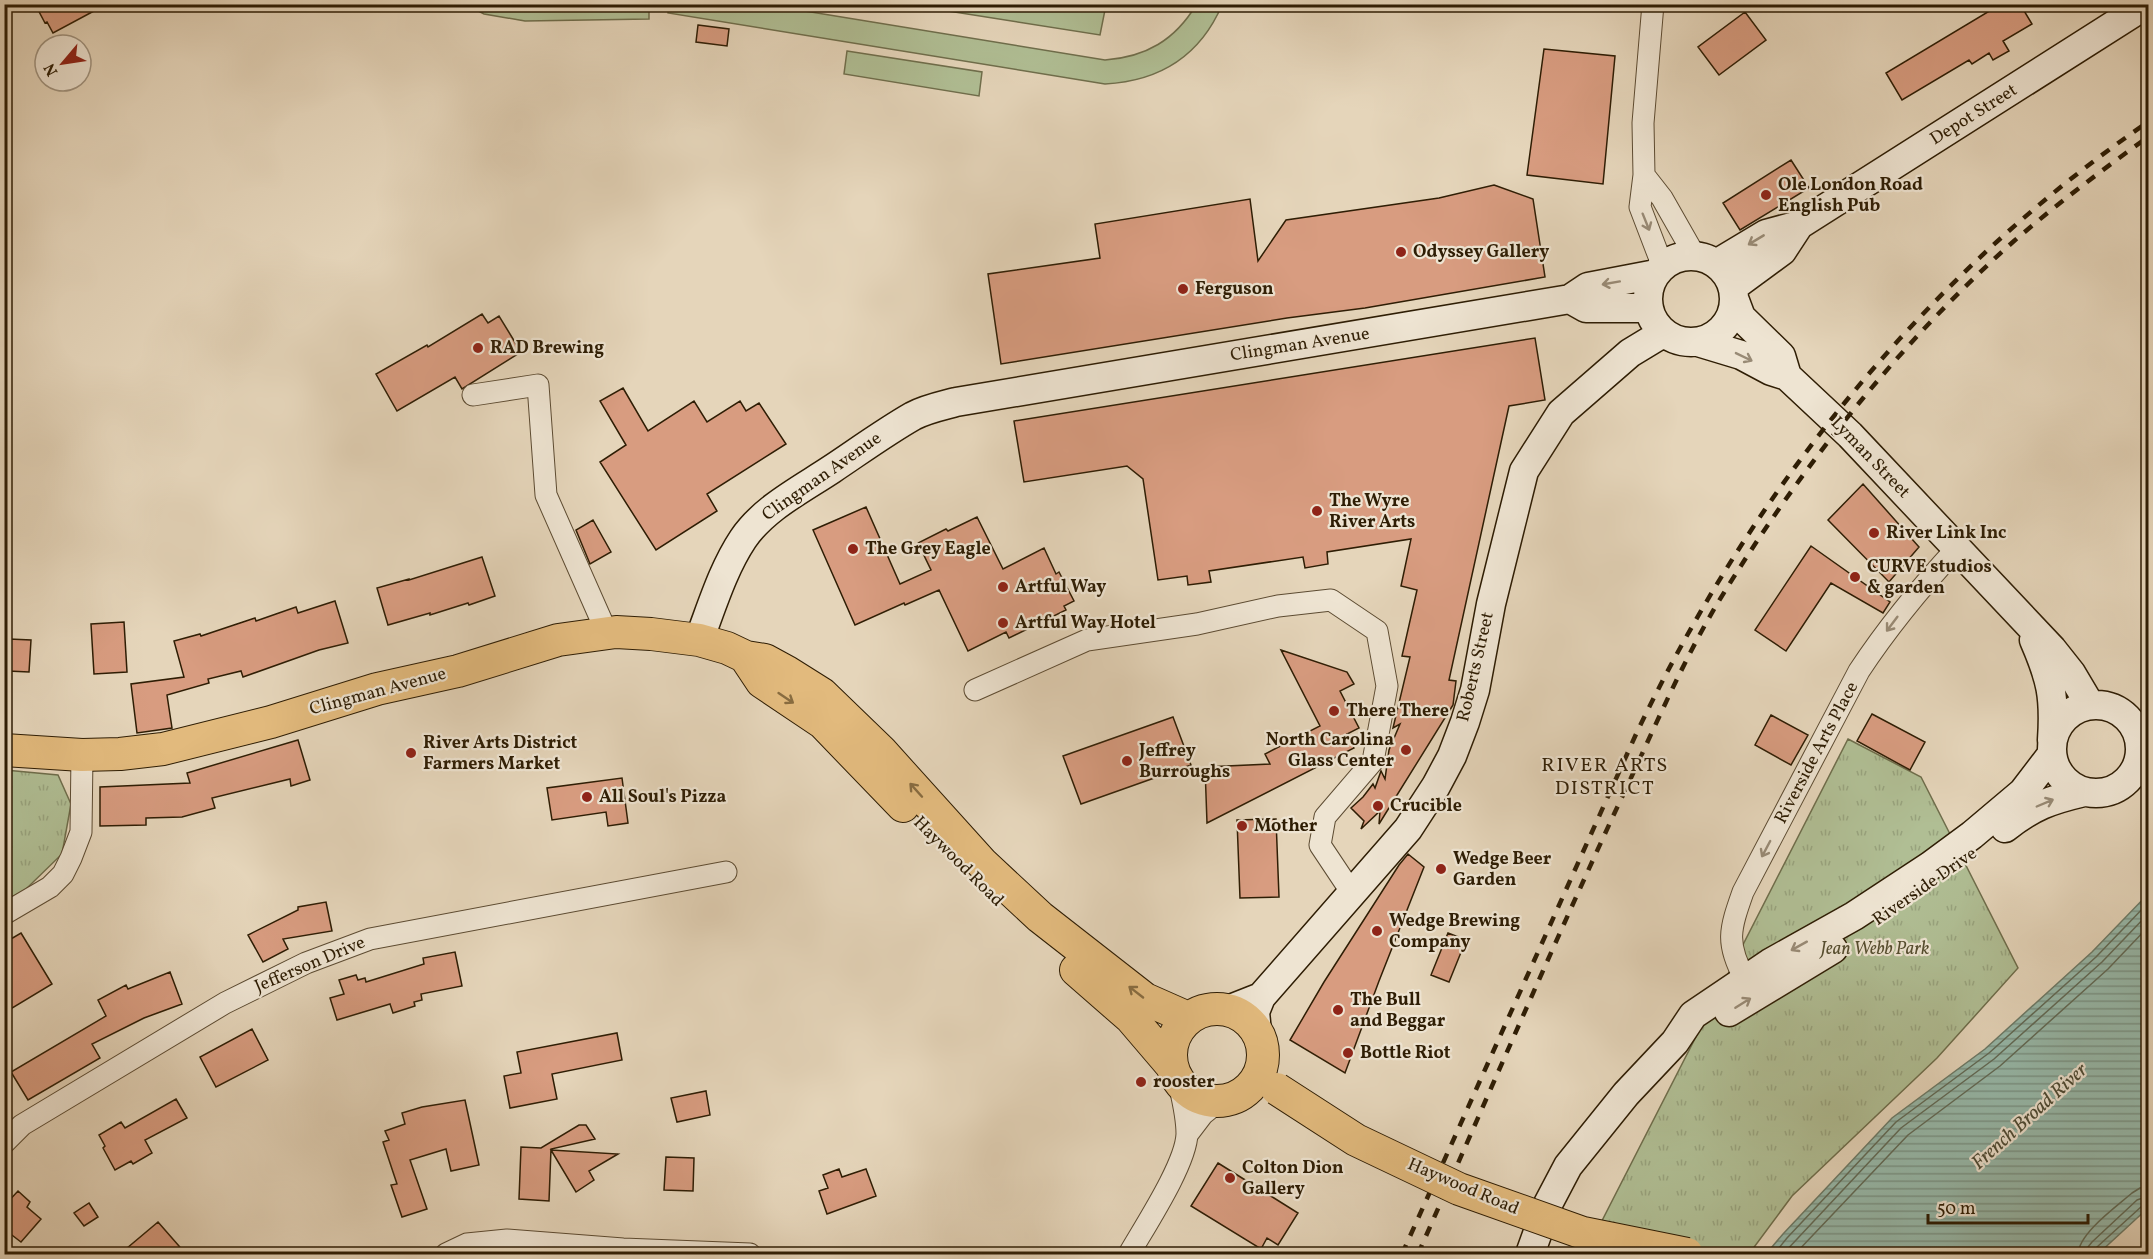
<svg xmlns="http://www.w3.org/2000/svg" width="2153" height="1259" font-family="Vollkorn,serif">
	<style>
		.grass { fill: #b0be94; stroke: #6f6e4c; stroke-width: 1.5 }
		.park { fill: url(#park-tufts); stroke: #6f6e4c; stroke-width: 1.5 }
		.water { fill: url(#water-rules); stroke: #6d7b68; stroke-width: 1.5 }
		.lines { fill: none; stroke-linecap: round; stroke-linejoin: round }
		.shore { stroke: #626b57; stroke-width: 1.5 }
		.building { fill: #d89c80; stroke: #2e1d04; stroke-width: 1.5 }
		.street-casing { stroke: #5c4b32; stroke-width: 23 }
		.secondary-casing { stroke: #2e1d04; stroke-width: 31 }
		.primary-casing { stroke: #2e1d04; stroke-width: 34 }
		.street { stroke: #eee4d2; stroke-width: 21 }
		.secondary { stroke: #eee4d2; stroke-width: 28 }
		.primary { stroke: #e2ba7d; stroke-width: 32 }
		.rail { stroke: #2e1d04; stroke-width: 4.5; stroke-dasharray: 10 10; stroke-linecap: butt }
		.primary-bridge-casing { stroke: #2e1d04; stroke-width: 34; stroke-linecap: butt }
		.primary-bridge { stroke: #e2ba7d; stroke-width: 32 }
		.oneway { stroke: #988a75 }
		.oneway2 { stroke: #886c40 }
		.poi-dot { fill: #8f2418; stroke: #eee4d2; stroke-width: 2 }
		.labels { text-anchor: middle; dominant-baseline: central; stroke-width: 4.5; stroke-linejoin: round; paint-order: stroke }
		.street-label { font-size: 18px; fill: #2e1d04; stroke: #eee4d2 }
		.poi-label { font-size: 18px; font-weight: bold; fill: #2e1d04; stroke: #eee4d2; text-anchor: start }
		.park-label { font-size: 18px; font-style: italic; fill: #554d2f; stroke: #eee4d2 }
		.neighbourhood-label { font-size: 20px; letter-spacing: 1.5px; fill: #2e1d04; stroke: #eee4d2 }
		.water-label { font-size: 20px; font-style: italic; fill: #4e4c36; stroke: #eee4d2 }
	</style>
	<defs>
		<pattern id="park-tufts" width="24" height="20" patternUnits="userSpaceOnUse" patternTransform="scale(1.5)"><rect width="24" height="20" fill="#b0be94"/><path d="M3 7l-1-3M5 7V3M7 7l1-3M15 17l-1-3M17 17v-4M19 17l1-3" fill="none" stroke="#98a37e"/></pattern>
		<pattern id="water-rules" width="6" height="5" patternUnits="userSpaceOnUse" patternTransform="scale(1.5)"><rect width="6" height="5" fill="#97b9aa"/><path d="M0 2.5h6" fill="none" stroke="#7c9688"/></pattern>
	</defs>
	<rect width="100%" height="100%" fill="#e5d5ba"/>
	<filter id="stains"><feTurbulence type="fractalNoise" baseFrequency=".00333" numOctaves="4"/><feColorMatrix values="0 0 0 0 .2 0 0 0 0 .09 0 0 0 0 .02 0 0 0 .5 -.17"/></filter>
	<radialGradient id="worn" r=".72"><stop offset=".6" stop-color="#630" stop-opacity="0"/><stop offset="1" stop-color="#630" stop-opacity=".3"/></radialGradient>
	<path class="grass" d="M467 5H649V19L525 21 484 14Z
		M669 5H768L1105 60C1146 57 1175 40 1196 5H1222C1200 56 1160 81 1105 84L668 13Z
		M910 5 1106 4V5L1100 35Z
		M847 51 982 72 979 96 844 74Z"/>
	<path class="park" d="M1848 739 1921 777 2018 968 1937 1058 1792 1196 1749 1254H1585Z
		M5 770 58 775 71 804 62 854 25 890 5 901Z"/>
	<path class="water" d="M2148 894V1208L2098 1254H1766L1783 1234 1892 1118 1985 1049 2092 952Z"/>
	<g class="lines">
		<path class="shore" d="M1774 1254 1787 1238 1896 1122 1989 1053 2096 957 2148 903
			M1783 1254 1901 1128 1994 1059 2102 962 2148 914
			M1795 1254 1908 1135 2000 1066 2108 969 2148 927
			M2078 1254C2079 1233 2116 1207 2132 1193L2140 1188 2148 1187
			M2087 1254 2088 1247 2092 1242 2137 1200 2148 1196
			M2094 1254 2097 1247 2142 1206 2148 1204"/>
	</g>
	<path class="building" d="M35 4H107L53 33 47 22 45 23Z
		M2001 4H2020L2032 24 2003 41 2009 51 1993 60 1989 53 1972 64 1969 60 1902 100 1886 73Z
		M1745 12 1766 40 1719 75 1698 47Z
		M698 25 729 29 727 46 696 42Z
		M1544 49 1615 56 1603 184 1527 175Z
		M1791 160 1809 188 1740 230 1723 203Z
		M1494 185 1533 199 1545 277 1365 308 1287 318 1001 364 988 274 1100 258 1095 224 1250 199 1258 261 1286 220 1439 198Z
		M482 314 488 323 499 316 521 352 462 389 455 377 397 411 376 374 427 345 428 347Z
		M1535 338 1545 400 1509 406 1449 680 1456 681 1453 705 1379 824 1380 811 1361 829 1364 821 1351 808 1363 797 1373 784 1375 788 1381 771 1385 779 1389 750 1400 724 1393 728 1410 657 1402 656 1417 590 1401 586 1411 539 1327 552 1328 564 1305 568 1303 557 1209 571 1211 582 1188 585 1187 576 1158 580 1143 479 1127 466 1024 482 1014 421Z
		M623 388 648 431 694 401 707 422 740 401 746 411 759 403 786 444 707 494 717 511 656 550 600 462 626 445 600 401Z
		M1863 484 1919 547 1889 582 1828 520Z
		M866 507 900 584 931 570 918 543 946 529 948 531 977 517 1003 569 1044 548 1056 574 1059 572 1074 601 1064 606 1066 610 1009 638 1006 632 968 651 939 590 905 605 904 603 855 625 813 530Z
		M593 520 611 552 590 564 576 530Z
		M1811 546 1890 602 1883 613 1831 583 1786 651 1755 630Z
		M482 557 495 596 469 605 468 603 430 615V613L388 625 377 588 409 579V580Z
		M335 601 348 643 319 650 243 677 241 671 208 679 209 683 167 695 172 728 137 733 131 684 184 677 174 641 200 634 201 636 255 618 256 621 296 607 298 613Z
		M124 622 127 672 94 674 91 624Z
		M9 639 31 640 29 672 8 671Z
		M1281 650 1347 672 1354 684 1340 691 1359 728 1347 734 1354 748 1207 823 1205 767 1270 764 1265 754 1320 726Z
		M1872 714 1925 742 1910 770 1857 741Z
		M1771 715 1808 735 1791 765 1755 745Z
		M1173 717 1191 765 1081 804 1063 756Z
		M298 740 310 780 291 786 290 779 212 798 215 808 182 817 146 818V825L100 826V787L190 783 187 773Z
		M622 778 628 823 608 826 606 812 552 820 547 788Z
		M1276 819 1279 897 1240 898 1237 820Z
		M1408 854 1424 867 1379 981 1345 1073 1290 1040 1324 982 1399 865Z
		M326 902 332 931 283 939 288 949 263 962 248 935 298 910V907Z
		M21 933 52 984 4 1013V943Z
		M1448 933 1466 940 1449 982 1431 975Z
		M455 952 462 986 421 994 422 1000 414 1002 415 1006 393 1013 390 1004 337 1020 330 998 344 994 339 980 356 975 358 980 365 978 366 982 424 964 423 958Z
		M170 972 182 1004 144 1018 92 1044 100 1058 28 1100 11 1072 106 1016 98 1000 126 985 128 989Z
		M252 1029 268 1060 216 1087 200 1057Z
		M617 1033 622 1060 552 1074 557 1099 510 1108 504 1076 521 1073 517 1052Z
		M706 1091 710 1115 677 1122 671 1098Z
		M176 1099 187 1118 145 1140 152 1153 133 1164 131 1161 115 1170 103 1148 105 1146 99 1135 121 1122 125 1128Z
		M465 1100 479 1165 451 1171 446 1149 410 1160 427 1209 402 1217 391 1185 397 1184 383 1142 389 1140 385 1131 405 1124 402 1113 422 1107Z
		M579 1125H586L595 1139 551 1149 549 1201 519 1199 521 1147 541 1148Z
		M551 1150 618 1154 589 1171 594 1180 576 1192Z
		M666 1157 694 1158 693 1191 664 1190Z
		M1218 1163 1298 1213 1278 1245 1267 1238 1261 1249 1191 1206Z
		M839 1169 842 1177 866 1169 876 1196 827 1214 819 1191 828 1188 823 1175Z
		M18 1191 30 1202 27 1207 41 1219 21 1242 4 1229V1206Z
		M89 1203 98 1217 84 1226 74 1213Z
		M158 1222 186 1254H120Z"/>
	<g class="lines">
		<defs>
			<path id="street" d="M1653 4 1643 123 1644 175 1640 207 1663 267
				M1644 175 1662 198 1695 256
				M473 395 538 385 546 495 607 633
				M975 690 1087 640 1197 624 1278 606 1331 600 1377 631 1387 686 1373 761 1325 817 1320 845 1352 893
				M4 914 50 887 63 874 71 858 81 832 82 755
				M1745 979C1725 943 1730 929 1743 892L1859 671C1888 627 1921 587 1957 548
				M1187 1135 1203 1114 1219 1101
				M4 1143 22 1125 225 1003 306 963 370 939 726 872
				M446 1254 467 1244 507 1240 623 1249 750 1254
				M1129 1254C1145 1226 1186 1164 1187 1134 1187 1115 1182 1097 1178 1079"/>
			<path id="secondary" d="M1648 299a43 43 0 1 1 86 0a43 43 0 1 1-86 0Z
				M1716 264 1766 234 1799 225 2147 4
				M1733 287 1782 251 1799 225
				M1570 299 1586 308H1649
				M1735 301 1741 317 1781 356 1787 376 1850 435 2052 649 2071 673 2090 705
				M1698 342 1741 355 1771 371 1787 376
				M699 640C712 606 723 569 743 539 764 508 802 489 832 469 859 451 885 432 913 416 926 409 941 406 956 402L1570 299 1588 287 1656 274
				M2034 640C2051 679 2055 697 2052 740
				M2052 749a44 44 0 1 1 88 0a44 44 0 1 1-88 0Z
				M2005 828C2033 806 2050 800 2084 792
				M1228 1010 1261 997
				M1729 1012 1833 949
				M1257 1032 1255 1012 1261 997 1408 829 1436 786 1452 756 1465 722 1475 690 1491 604 1524 471 1561 413 1630 353 1663 333
				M1530 1254 1548 1204 1568 1166 1626 1094 1675 1042 1693 1015 1770 963 1854 916 1930 866 1972 835 2023 792 2052 754"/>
			<path id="primary" d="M746 658 762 682 823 723 903 806
				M4 750 82 755 120 754 163 749 271 722 377 689 458 671 558 640 616 632 651 634 699 640 727 648 746 657 765 660 787 672 822 694 881 751 982 863 1040 917 1145 999 1188 1018
				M1076 970 1131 1018 1172 1066
				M1171 1055a46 46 0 1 1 92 0a46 46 0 1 1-92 0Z"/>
		</defs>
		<use href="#street" class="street-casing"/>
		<use href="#secondary" class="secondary-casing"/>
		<use href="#primary" class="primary-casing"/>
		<use href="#street" class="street"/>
		<use href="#secondary" class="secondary"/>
		<use href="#primary" class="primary"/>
		<path class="rail" d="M1402 1254 1637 732C1754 488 1925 275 2148 122
			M1418 1254C1483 1107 1547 959 1615 812 1648 743 1678 670 1717 604 1798 471 1897 345 2014 241 2057 204 2102 170 2148 137"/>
		<defs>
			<path id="primary-bridge" d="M1277 1089 1356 1140 1459 1189 1583 1233 1687 1254"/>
		</defs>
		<use href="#primary-bridge" class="primary-bridge-casing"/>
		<use href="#primary-bridge" class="primary-bridge"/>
	</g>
	<defs><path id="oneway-shaft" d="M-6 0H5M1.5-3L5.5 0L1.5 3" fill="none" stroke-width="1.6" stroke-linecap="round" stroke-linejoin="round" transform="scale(1.5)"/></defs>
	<g class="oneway">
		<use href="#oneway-shaft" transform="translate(1646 222) rotate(68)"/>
		<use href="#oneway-shaft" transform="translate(1756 240) rotate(149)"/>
		<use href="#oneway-shaft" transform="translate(1611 283) rotate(170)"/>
		<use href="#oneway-shaft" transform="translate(1744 357) rotate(26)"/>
		<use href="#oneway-shaft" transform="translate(1892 624) rotate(127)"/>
		<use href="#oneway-shaft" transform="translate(2045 803) rotate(-23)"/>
		<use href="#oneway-shaft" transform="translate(1766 849) rotate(118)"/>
		<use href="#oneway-shaft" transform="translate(1799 946) rotate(151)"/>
		<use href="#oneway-shaft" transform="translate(1743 1003) rotate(-32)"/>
	</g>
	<g class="oneway2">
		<use href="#oneway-shaft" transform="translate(786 698) rotate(34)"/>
		<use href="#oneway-shaft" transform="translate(916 790) rotate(-132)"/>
		<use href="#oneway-shaft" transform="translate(1136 992) rotate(-142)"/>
	</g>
	<g class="poi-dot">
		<circle cx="1766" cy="195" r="6"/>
		<circle cx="1401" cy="252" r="6"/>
		<circle cx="1183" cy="289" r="6"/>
		<circle cx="478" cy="348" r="6"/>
		<circle cx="1317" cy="511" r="6"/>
		<circle cx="1874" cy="533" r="6"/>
		<circle cx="853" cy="549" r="6"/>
		<circle cx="1855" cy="577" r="6"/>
		<circle cx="1003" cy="587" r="6"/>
		<circle cx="1003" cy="623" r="6"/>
		<circle cx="1334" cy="711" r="6"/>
		<circle cx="1406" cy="750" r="6"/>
		<circle cx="411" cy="753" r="6"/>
		<circle cx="1127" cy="761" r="6"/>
		<circle cx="587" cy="797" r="6"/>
		<circle cx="1378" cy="806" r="6"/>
		<circle cx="1242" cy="826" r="6"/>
		<circle cx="1441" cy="869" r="6"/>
		<circle cx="1377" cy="931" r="6"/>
		<circle cx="1338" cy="1010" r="6"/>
		<circle cx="1348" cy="1053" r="6"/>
		<circle cx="1141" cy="1082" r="6"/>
		<circle cx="1230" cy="1178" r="6"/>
	</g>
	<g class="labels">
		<g class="street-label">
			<text transform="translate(1974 115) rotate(-32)">Depot Street</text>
			<text transform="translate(1300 345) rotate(-9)">Clingman Avenue</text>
			<text transform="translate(1870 458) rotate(46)">Lyman Street</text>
			<text transform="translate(822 477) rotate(-35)">Clingman Avenue</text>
			<text transform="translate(1476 667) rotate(-77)">Roberts Street</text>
			<text transform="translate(378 692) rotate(-15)">Clingman Avenue</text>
			<text transform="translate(1817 753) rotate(-62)">Riverside Arts Place</text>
			<text transform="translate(958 862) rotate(45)">Haywood Road</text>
			<text transform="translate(1925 887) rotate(-35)">Riverside Drive</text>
			<text transform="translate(310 965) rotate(-23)">Jefferson Drive</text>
			<text transform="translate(1463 1187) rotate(23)">Haywood Road</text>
		</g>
		<g class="poi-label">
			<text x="1778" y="185">Ole London Road<tspan x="1778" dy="21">English Pub</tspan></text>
			<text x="1413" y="252">Odyssey Gallery</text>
			<text x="1195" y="289">Ferguson</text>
			<text x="490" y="348">RAD Brewing</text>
			<text x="1329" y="501">The Wyre<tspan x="1329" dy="21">River Arts</tspan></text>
			<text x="1886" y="533">River Link Inc</text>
			<text x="865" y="549">The Grey Eagle</text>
			<text x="1867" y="567">CURVE studios<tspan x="1867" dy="21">&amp; garden</tspan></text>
			<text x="1015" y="587">Artful Way</text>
			<text x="1015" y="623">Artful Way Hotel</text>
			<text x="1346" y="711">There There</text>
			<text x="1394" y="740" text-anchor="end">North Carolina<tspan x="1394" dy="21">Glass Center</tspan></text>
			<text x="423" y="743">River Arts District<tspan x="423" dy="21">Farmers Market</tspan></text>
			<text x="1139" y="751">Jeffrey<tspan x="1139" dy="21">Burroughs</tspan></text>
			<text x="599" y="797">All Soul's Pizza</text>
			<text x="1390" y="806">Crucible</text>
			<text x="1254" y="826">Mother</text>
			<text x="1453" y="859">Wedge Beer<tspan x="1453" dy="21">Garden</tspan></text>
			<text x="1389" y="921">Wedge Brewing<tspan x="1389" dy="21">Company</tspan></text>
			<text x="1350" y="1000">The Bull<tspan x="1350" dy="21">and Beggar</tspan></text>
			<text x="1360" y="1053">Bottle Riot</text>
			<text x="1153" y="1082">rooster</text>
			<text x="1242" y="1168">Colton Dion<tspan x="1242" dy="21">Gallery</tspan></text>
		</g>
		<g class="park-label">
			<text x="1875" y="949">Jean Webb Park</text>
		</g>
		<g class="neighbourhood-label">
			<text x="1605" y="766">RIVER ARTS<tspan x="1605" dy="23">DISTRICT</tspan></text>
		</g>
		<g class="water-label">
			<text transform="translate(2030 1117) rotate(-42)">French Broad River</text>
		</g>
	</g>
	<rect width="2153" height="1259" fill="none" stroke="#e5d5ba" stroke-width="24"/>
	<rect x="6" y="6" width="2141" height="1247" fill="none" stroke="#2e1d04" stroke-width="3"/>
	<rect x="12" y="12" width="2129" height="1235" fill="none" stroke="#2e1d04" stroke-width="1.5"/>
	<g transform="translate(63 63) rotate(241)"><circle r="28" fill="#eee4d2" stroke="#a19480" stroke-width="1.5"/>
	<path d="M0-4.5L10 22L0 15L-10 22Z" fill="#8f2418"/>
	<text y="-9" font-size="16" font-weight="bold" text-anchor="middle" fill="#2e1d04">N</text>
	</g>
	<path d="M1928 1214v9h160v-9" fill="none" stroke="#2e1d04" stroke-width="3"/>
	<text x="1937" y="1214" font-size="18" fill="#2e1d04" stroke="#eee4d2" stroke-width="4.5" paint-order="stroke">50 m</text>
	<rect width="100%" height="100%" filter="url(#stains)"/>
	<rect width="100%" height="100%" fill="url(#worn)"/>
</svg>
